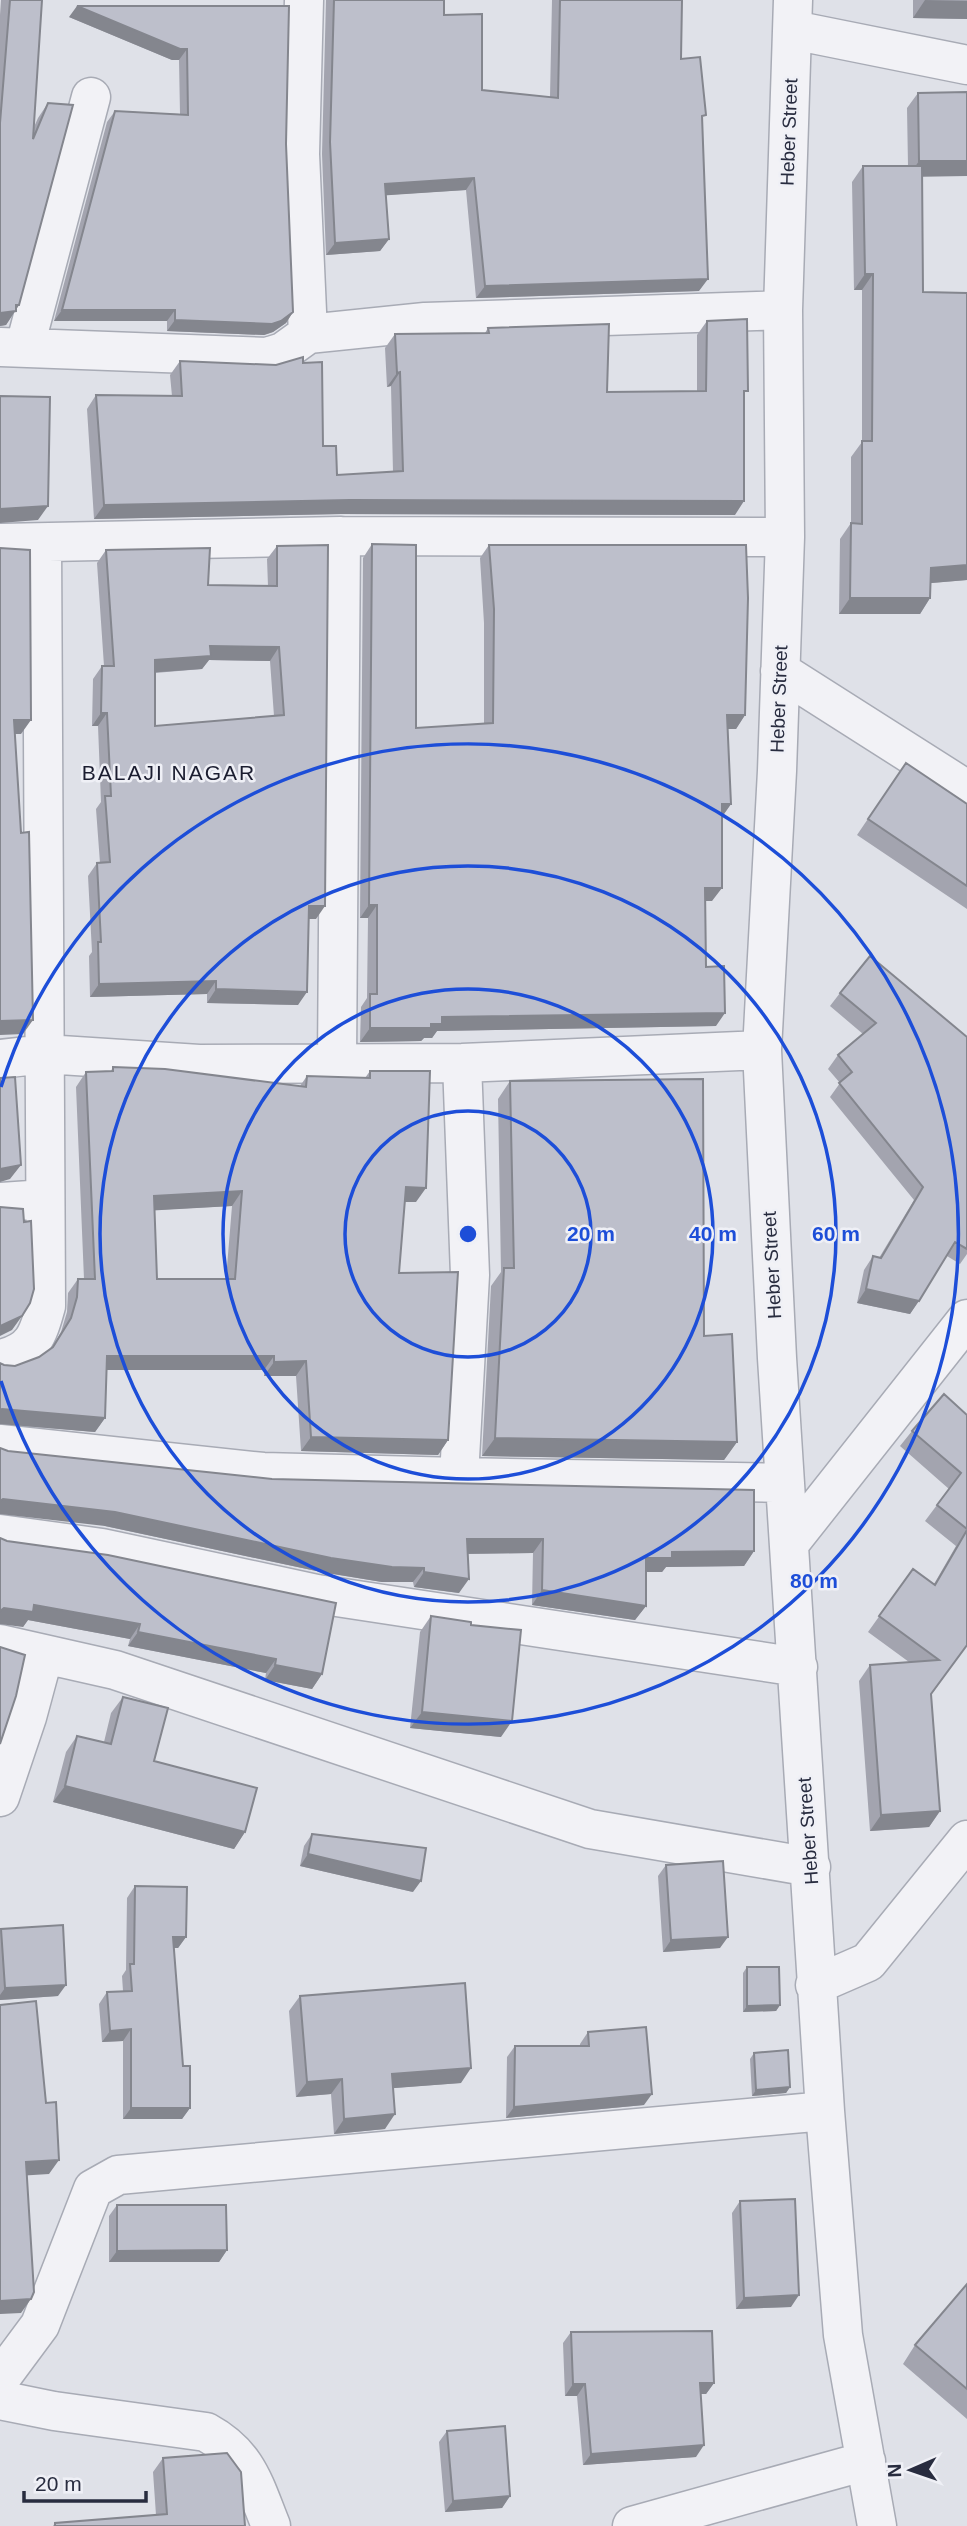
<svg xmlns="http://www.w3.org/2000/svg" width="967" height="2526" font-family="Arial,sans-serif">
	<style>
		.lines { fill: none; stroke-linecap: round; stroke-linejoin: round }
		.minor-casing { stroke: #a8abb5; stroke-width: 41 }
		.minor { stroke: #f2f2f6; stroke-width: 38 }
		.wall { fill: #a3a4af; fill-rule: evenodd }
		.shaded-wall { fill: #84868e }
		.building { fill: #bdbfcb; stroke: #84868e; stroke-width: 2; fill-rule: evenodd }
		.ring { fill: none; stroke: #1d4ed8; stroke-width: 3.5 }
		.labels { text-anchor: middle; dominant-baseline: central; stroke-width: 5; stroke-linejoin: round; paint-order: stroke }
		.street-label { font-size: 19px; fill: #282c3f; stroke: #eff0f6 }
		.neighbourhood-label { font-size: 21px; letter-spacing: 2px; fill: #1b1d30; stroke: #eff0f6 }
		.centre { fill: #1d4ed8; stroke: #eff0f6; stroke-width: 3.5 }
		.ring-label { font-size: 21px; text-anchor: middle; font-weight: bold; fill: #1d4ed8; stroke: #eff0f6; stroke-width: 5; stroke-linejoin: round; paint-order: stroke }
	</style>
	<rect width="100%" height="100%" fill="#dfe1e8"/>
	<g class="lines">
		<defs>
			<path id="minor" d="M793 0 783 310 785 537 777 771 762 1050 777 1358 825 2111 843 2335 877 2526
				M793 30 967 65
				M308 334 425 322 783 310
				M25 346 91 97
				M0 347 267 357 283 352 308 334 300 154 304 0
				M0 543 341 536 785 537
				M780 671 967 790
				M0 1059 45 1054 199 1064 462 1063 762 1050
				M337 1062 341 536
				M462 1063 470 1275 459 1477 785 1483
				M0 1202 45 1199
				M0 1359C33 1352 38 1335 46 1306L42 543
				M0 1444 263 1472 459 1477
				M0 1534 102 1548 317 1594 798 1667
				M789 1544 967 1319
				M0 1644 115 1670 590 1829 811 1867
				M0 1797 27 1717 44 1654
				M815 1985 868 1962 967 1840
				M0 2379 40 2325 93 2189 118 2175 825 2111
				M0 2400 54 2411 206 2432C248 2455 254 2484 271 2526
				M632 2526 866 2461"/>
		</defs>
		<use href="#minor" class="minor-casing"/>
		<use href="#minor" class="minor"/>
	</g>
	<path class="wall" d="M1 0H42L34 127 38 118 48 103 19 305 6 325 0 326V15Z
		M326 0H444V15L482 90 550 97 552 0H682L681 59 702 121 699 291 476 298 466 190 385 195 389 239 380 251 326 255 322 154Z
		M913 0H967V19L913 18Z
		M289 6 286 144 293 312 286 323 273 332 264 335 167 331V321H54L107 122 115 111 180 114 179 60H172L69 17Z
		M918 93 922 177 923 292 967 293V580L931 583 930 598 920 614H839L840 539 851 523V457L862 442V290H854L852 182 863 166H908L907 108Z
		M707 321 744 395 735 515 341 514 94 519 87 409 96 395 172 396 170 375 180 361 276 365 303 363 323 446 337 475 393 472 391 386 387 387 385 348 395 334 485 333 488 328 607 392 697 391V335Z
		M372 544 416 728 484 724V623L480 558 489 545 745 715 736 729H728L731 804 722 817 712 901H705L706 967 716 1026 437 1031 432 1038H424L421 1041 360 1042 361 1007 367 998 368 918H360L363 558Z
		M277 546 316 919H309L298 1005 207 1003V994L90 997 89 956 92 952 88 876 97 863H100L96 809 101 802 98 726H92L93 679 102 666H104L97 563 106 550 208 585 268 586 267 559ZM209 660 270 661 274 716 155 726V673L202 669Z
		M895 779 967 804V909L857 835Z
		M840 993 967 1037V1254L960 1264 947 1256 910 1314 857 1303 864 1270 873 1256 879 1258 914 1200 830 1097 840 1083 828 1069 838 1055 863 1034 830 1006Z
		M113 1067 300 1086 307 1076 365 1078 370 1071 416 1202H405L399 1273 448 1440 438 1455 301 1451 296 1376H264V1370H106L105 1418 95 1432 0 1424V1363L4 1365 15 1366 39 1357 51 1349 61 1332 67 1312 68 1293 78 1279H84L76 1087 86 1072 111 1071ZM232 1206 226 1279H157L154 1210Z
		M510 1081 704 1336 737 1442 724 1460 482 1456 491 1286 501 1272 498 1099Z
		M967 1415V1645L931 1695 940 1811 929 1827 870 1831 859 1681 870 1665 909 1662 868 1632 913 1569 934 1584 956 1546 925 1521 949 1489 900 1446 912 1431Z
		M8 1451 754 1551 744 1566 666 1567 662 1572H646V1606L635 1620 532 1605 533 1553 468 1554 459 1593 414 1587 413 1582H382L321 1572 105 1526Z
		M0 1538 322 1674 312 1689 265 1680 266 1673 128 1646 130 1639 28 1620 23 1627Z
		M431 1616 471 1625 501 1737 410 1728 420 1632Z
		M123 1697 154 1761 245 1832 234 1849 53 1802 66 1752 77 1736 104 1742 111 1713Z
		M312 1834 413 1892 300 1866 304 1846Z
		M666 1865 720 1948 663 1952 658 1876Z
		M135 1886 186 1937 178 1948H174L183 2066 190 2108 182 2119H123V2041L102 2042 99 2004 107 1992 123 1991 122 1976 126 1970 127 1898Z
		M1 1929 58 1996 0 2000V1931Z
		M747 1967 780 2005 776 2011 743 2012V1973Z
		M300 1996 461 2083 393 2088 385 2129 334 2134 331 2094 296 2097 289 2011Z
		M588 2032 644 2105 506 2118 507 2057 515 2046H580V2044Z
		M754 2053 790 2087 786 2093 752 2096 750 2059Z
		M740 2201 791 2307 736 2309 732 2213Z
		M117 2205 227 2250 219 2262H109V2216Z
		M967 2284V2419L903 2364 915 2345Z
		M571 2332 714 2383 706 2394H700L696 2457 583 2465 577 2396H565L563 2343Z
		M447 2431 510 2496 502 2508 445 2512 439 2442Z
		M163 2458 245 2526H53L55 2523 156 2515 153 2472Z"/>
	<path class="shaded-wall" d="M925 0 967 1V19L913 18Z
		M77 6 187 49 179 60H172L69 17Z
		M919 161H967V176L908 177Z
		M474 178 466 190 376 196 385 184Z
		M389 239 380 251 326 255 335 243Z
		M865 274H873L862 290H854Z
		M708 279 699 291 476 298 485 286Z
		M16 305H19L6 325 0 326V313Z
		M62 310H175L167 321H54Z
		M293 312 286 323 273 332 264 335 167 331 175 320Z
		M400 372 391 386 387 387 397 373Z
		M350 500 744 501 735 515 341 514 94 519 104 505Z
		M48 506 38 520 0 523V509Z
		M967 565V580L920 584 931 568Z
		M850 598H930L920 614H839Z
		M210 646 279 647 270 661 209 660 202 669 146 673 155 660Z
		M101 713H107L98 726H92Z
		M727 715H745L736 729H718Z
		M14 720H31L21 734H4Z
		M722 804H731L721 818Z
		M705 888H722L712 901H696Z
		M369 905H377L368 918H360Z
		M309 906H325L316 919H300Z
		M216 981 207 994 90 997 99 984Z
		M216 989 307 992 298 1005 207 1003Z
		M725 1013 716 1026 437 1031 432 1038H424L421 1041 360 1042 370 1028 431 1024 442 1017Z
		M33 1020 23 1034 0 1035V1021Z
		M21 1165 10 1179 0 1182V1169Z
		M406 1187 426 1188 416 1202H396Z
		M242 1191 232 1206 144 1211 154 1196Z
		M866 1289 919 1301 910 1314 857 1303Z
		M22 1316 12 1330 0 1336V1326Z
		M107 1356H274L264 1370H96Z
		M306 1361 296 1376H264L274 1362Z
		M2 1409 105 1418 95 1432 0 1424V1411Z
		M311 1437 448 1440 438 1455 301 1451Z
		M495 1438 737 1442 724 1460 482 1456Z
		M3 1499 115 1512 424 1568 413 1582H382L321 1572 105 1526 0 1514V1501Z
		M467 1539H543L533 1553 457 1554Z
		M754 1551 744 1566 666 1567 662 1572H636L646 1558 672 1552Z
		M424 1572 469 1579 459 1593 414 1587Z
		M542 1590 646 1606 635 1620 532 1605Z
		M34 1605 140 1624 130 1639 28 1620 23 1627 0 1624V1611L4 1608Z
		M138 1632 276 1659 266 1673 128 1646Z
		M275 1665 322 1674 312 1689 265 1680Z
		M422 1712 512 1721 501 1737 410 1728Z
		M65 1786 245 1832 234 1849 53 1802Z
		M940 1811 929 1827 870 1831 881 1815Z
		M308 1854 421 1881 413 1892 300 1866Z
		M173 1937H186L178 1948H165Z
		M728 1937 720 1948 663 1952 671 1940Z
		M66 1985 58 1996 0 2000V1995L5 1988Z
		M780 2005 776 2011 743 2012 747 2006Z
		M131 2029 123 2041 102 2042 110 2031Z
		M471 2068 461 2083 382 2089 392 2074Z
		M342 2079 331 2094 296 2097 307 2082Z
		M790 2087 786 2093 752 2096 756 2090Z
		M652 2094 644 2105 506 2118 514 2107Z
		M131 2108H190L182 2119H123Z
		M395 2114 385 2129 334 2134 344 2119Z
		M59 2160 49 2174 17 2176 26 2162Z
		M227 2250 219 2262H109L117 2251Z
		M799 2295 791 2307 736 2309 744 2298Z
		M31 2299 21 2313 0 2314V2301Z
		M700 2383H714L706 2394H692Z
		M573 2384H585L577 2396H565Z
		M704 2445 696 2457 583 2465 591 2454Z
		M510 2496 502 2508 445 2512 453 2501Z"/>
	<path class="building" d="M10 0H42L33 139 48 103 73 105 19 305H16V311L0 313V123Z
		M334 0H444V15L482 14V90L558 98 560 0H682L681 59 700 57 706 115 702 116 708 279 485 286 474 178 385 184 389 239 335 243 330 142Z
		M77 6H289L286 144 293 312 281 321 272 324 175 320V310H62L115 111 188 115 187 49H180Z
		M967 92V161H919L918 93Z
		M863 166H922L923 292 967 293V565L931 568 930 598H850L851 523 862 524V441H872L873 274H865Z
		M747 319 748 391H744V501L350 500 104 505 96 395 182 396 180 361 276 365 303 357V363L322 362 323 446H336L337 475 403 471 400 372 397 373 395 334 489 333 488 328 609 324 607 392 706 391 707 321Z
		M0 396 50 397 48 506 0 509Z
		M372 544 416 545V728L493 723 494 609 489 545H746L748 598 745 715H727L731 804H722V888H705L706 967 724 966 725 1013 442 1017V1024H431V1028H370V994H377V905H369Z
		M328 545 325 906H309L307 992 216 989V981L99 984 98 942H101L97 863 110 862 105 796H111L107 713H101L102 666H114L106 550 210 548 208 585 277 586V546ZM210 646 279 647 284 715 155 726V660L211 656Z
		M0 548 30 550 31 720H14L21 833 29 832 33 1020 0 1021Z
		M906 763 967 804V886L868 819Z
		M870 956 967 1037V1249L955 1242 919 1301 866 1289 873 1256 881 1258 923 1187 839 1083 852 1072 838 1055 876 1023 840 993Z
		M113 1067 165 1069 306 1087 307 1076 370 1078V1071H430L426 1188 406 1187 399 1273 458 1272 448 1440 311 1437 306 1361 274 1362V1356H107L105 1418 2 1409 0 1411V1363L4 1365 15 1366 39 1357 53 1347 71 1318 77 1297 78 1279H95L86 1072 113 1071ZM242 1191 235 1279H157L154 1196Z
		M15 1077 21 1165 0 1169V1078Z
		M703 1079 704 1336 732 1334 737 1442 495 1438 504 1268H514L510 1081Z
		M0 1207 23 1209 24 1222 31 1221 34 1289 30 1303 22 1316 0 1326Z
		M944 1394 967 1415V1529L937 1505 961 1473 912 1431Z
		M0 1448 8 1451 272 1479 754 1490V1551L672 1552V1558H646V1606L542 1590 543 1539H467L469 1579 424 1572V1568L392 1567 331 1558 115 1512 3 1499 0 1501Z
		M967 1530V1645L931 1694 940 1811 881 1815 870 1665 939 1660 879 1616 913 1569 935 1585Z
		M0 1538 7 1541 108 1555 336 1603 322 1674 275 1665 276 1659 138 1632 140 1624 34 1605 33 1612 4 1608 0 1611Z
		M431 1616 471 1622V1625L521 1630 512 1721 422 1712Z
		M0 1647 25 1655 16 1696 0 1744Z
		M123 1697 168 1708 154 1761 257 1788 245 1832 65 1786 77 1736 111 1744Z
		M312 1834 426 1848 421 1881 308 1854Z
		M723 1861 728 1937 671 1940 666 1865Z
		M135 1886 187 1887 186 1937H173L183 2066H190V2108H131V2029L110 2031 107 1992 132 1991 130 1964H134Z
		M63 1925 66 1985 5 1988 1 1929Z
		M747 1967H779L780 2005 747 2006Z
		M465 1983 471 2068 392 2074 395 2114 344 2119 342 2079 307 2082 300 1996Z
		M36 2001 46 2103 56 2102 59 2160 26 2162 34 2292 31 2299 0 2301V2005Z
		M646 2027 652 2094 514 2107 515 2046H589L588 2032Z
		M788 2050 790 2087 756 2090 754 2053Z
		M795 2199 799 2295 744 2298 740 2201Z
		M117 2205H226L227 2250 117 2251Z
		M967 2284V2389L915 2345Z
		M712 2331 714 2383H700L704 2445 591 2454 585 2384H573L571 2332Z
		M505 2426 510 2496 453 2501 447 2431Z
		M227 2453 241 2472 245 2526H55V2523L167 2514 163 2458Z"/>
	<g class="ring">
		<circle cx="468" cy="1234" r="123"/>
		<circle cx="468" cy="1234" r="245"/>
		<circle cx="468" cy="1234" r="368"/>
		<path d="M1 1087A490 490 0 1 1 1 1381"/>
	</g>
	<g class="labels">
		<g class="street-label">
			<text transform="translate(789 132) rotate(-88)">Heber Street</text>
			<text transform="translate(779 699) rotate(-88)">Heber Street</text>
			<text transform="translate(772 1265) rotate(-93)">Heber Street</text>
			<text transform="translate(808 1831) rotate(-94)">Heber Street</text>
		</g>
		<g class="neighbourhood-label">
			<text x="169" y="772">BALAJI NAGAR</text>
		</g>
	</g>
	<circle cx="468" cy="1234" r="10" class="centre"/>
	<g class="ring-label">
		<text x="591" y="1241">20 m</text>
		<text x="713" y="1241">40 m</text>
		<text x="836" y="1241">60 m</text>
		<text x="814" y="1588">80 m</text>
	</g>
	<g transform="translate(911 2470) rotate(268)" stroke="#eff0f6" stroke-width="5" paint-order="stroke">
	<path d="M0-5L12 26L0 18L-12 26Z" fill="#282c3f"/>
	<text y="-10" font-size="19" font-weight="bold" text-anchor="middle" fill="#282c3f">N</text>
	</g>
	<path d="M24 2491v10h122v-10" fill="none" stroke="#282c3f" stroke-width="3.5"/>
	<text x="35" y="2491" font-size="21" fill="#282c3f" stroke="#eff0f6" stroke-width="5" paint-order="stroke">20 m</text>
</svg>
